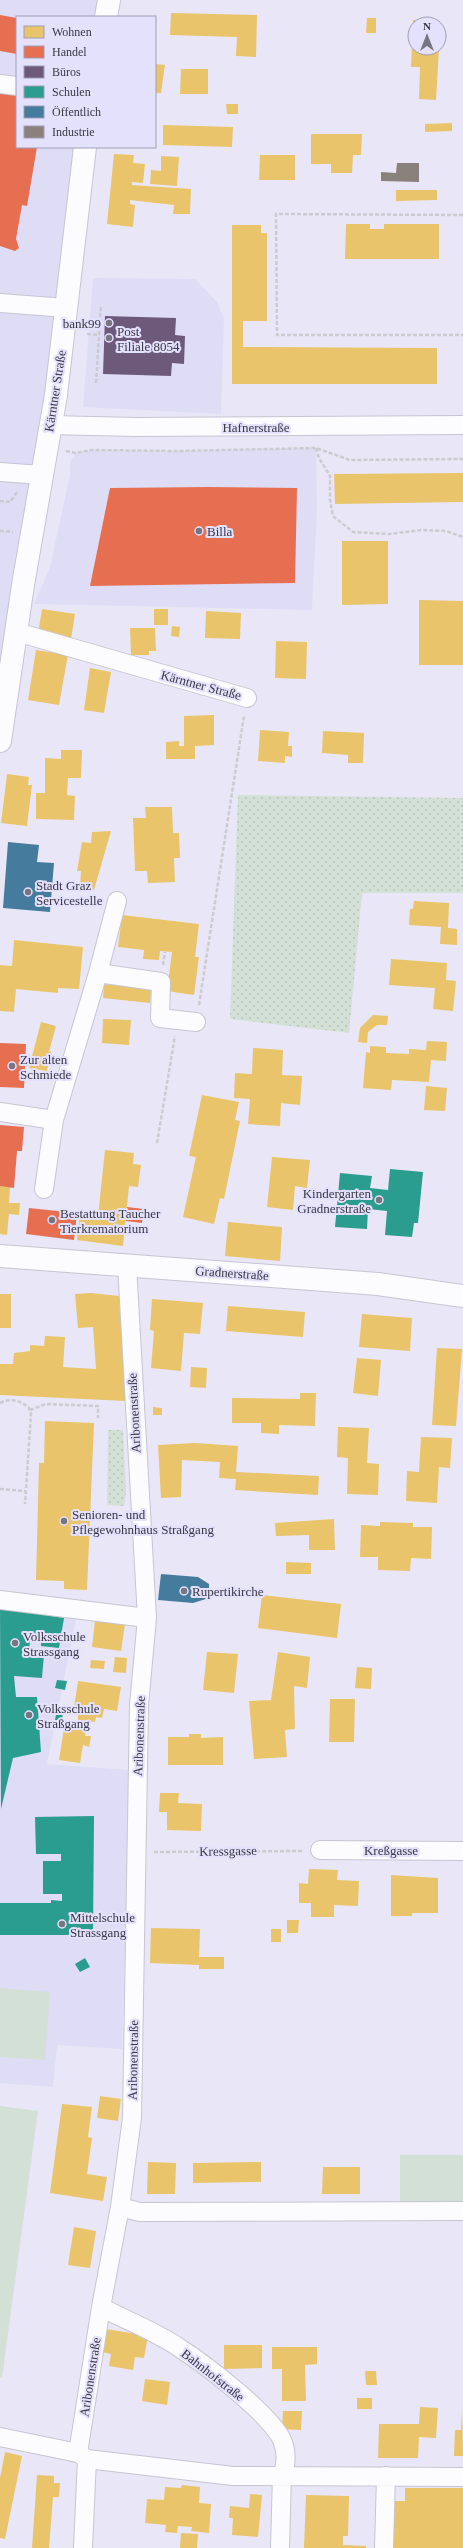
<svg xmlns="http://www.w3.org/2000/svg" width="463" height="2548" font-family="'Times New Roman',serif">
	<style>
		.built { fill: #dfdcf6 }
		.grass { fill: url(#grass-dots) }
		.pitch { fill: #d3e0d6 }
		.homes { fill: #e9c46a }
		.shops { fill: #e76f51 }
		.offices { fill: #6d597a }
		.schools { fill: #2a9d8f }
		.public { fill: #457b9d }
		.industry { fill: #8a817c }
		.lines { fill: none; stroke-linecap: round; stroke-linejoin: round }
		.minor-casing { stroke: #c6c5d1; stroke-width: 20 }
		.major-casing { stroke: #c6c5d1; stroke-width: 24 }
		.path { stroke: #cbcbd0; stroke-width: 2.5; stroke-dasharray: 4 2; stroke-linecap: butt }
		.minor { stroke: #fcfbfe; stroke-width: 18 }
		.major { stroke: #fcfbfe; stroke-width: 22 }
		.poi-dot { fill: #777582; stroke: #e4e1fd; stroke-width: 1.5 }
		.labels { text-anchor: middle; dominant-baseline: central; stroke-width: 4; stroke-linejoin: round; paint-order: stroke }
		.poi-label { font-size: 13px; fill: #3a3843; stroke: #e4e1fd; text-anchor: start }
		.street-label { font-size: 13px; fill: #3a3843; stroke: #e4e1fd }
	</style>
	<defs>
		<pattern id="grass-dots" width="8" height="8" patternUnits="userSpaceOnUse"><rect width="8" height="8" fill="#d3e0d6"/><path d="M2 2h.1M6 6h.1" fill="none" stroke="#b6c1b9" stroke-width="1.8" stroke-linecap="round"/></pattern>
	</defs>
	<rect width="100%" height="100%" fill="#e9e7f7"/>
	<path class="built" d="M0 0H109L106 17H17V147H86L0 684Z
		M93 278 195 279 217 302 224 318 221 414 83 407Z
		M316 448 317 509 312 610 34 604 50 567 70 475V462L76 453 91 450 178 451Z
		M0 1600 78 1610 47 1764 130 1770 122 2049 57 2045 53 2087 0 2083Z"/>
	<path class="grass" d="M238 795 463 798V893H362L349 1033 230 1019Z
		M108 1430H123L126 1493 124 1506 107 1505Z"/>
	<path class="pitch" d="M0 1988 50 1992 45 2060 0 2057Z
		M0 2106 38 2111 2 2378H0Z
		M400 2155H463V2208L400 2209Z"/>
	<path class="homes" d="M171 13 257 15 256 57 236 56 237 37 170 35Z
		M367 18H376V33H366Z
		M413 20 440 21V24H415V48H439L436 100 419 99 420 67H411Z
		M155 64 165 65 161 93H155Z
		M181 69H208V94H180Z
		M226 104H238V114H227Z
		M452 123V131L425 132V124Z
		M163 125 233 127 232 147 163 145Z
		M311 134H362L361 155H353L352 173H331V164H311Z
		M114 154 134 155 133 163 145 164 143 183 132 182V185L191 189 190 214H173L174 205 130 200V204L135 205 133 227 107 224Z
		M260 155H295V180H259Z
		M161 156 179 157 177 186 150 184 151 170 161 171Z
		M396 190H437V200L396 201Z
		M346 224H370V229H384V224H439V259H345Z
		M232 225H261V233H267V321H243V347L437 348V384H232Z
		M463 473V502L335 504 334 474Z
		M342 541H388V604L342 605Z
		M419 600 463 601V665H419Z
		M42 609 75 614 71 639 38 634Z
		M154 609H168V625H154Z
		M206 611 241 613 240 639 205 638Z
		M172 626 180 627 179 637 171 636Z
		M130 628H155L156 651H149V655H131Z
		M276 641 307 642 306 679 275 678Z
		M36 650 68 655 59 705 28 700Z
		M90 668 111 672 104 713 84 710Z
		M214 715V745L195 746V759H166V742L179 741V746H184V716Z
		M260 730 289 732 288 746H292V757L285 756V763L258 761Z
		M323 731 364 733 363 763H348V755L322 753Z
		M61 750H82L81 778H68L67 795 75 796 74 820 36 819V793H45V758L61 759Z
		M7 774 29 777 28 785H32L27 826 1 823Z
		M145 807H172L173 833H179L180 858H174L175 882 148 883 147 871H135L133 818H146Z
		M111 831 94 890 80 888 81 871H77L82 842 91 843 92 832Z
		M414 901 449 903 448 928 457 929V945L440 944 441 927 409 925 410 909H413Z
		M122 915 199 924 195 957H199L194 995 167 991 172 952 160 951 159 960 143 959 144 950 118 947Z
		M14 940 83 947 79 989 58 988V993L16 989 14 1012 0 1011V965L12 966Z
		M391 959 447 963 446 980 456 981 453 1011 433 1009 435 988 389 985Z
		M104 984 151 989 150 1003 103 998Z
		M373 1015 388 1016 387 1025H377L368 1032 367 1043 358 1042 360 1028Z
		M103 1019 131 1020 129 1045 102 1043Z
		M41 1022 56 1026 49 1052 51 1051 47 1071 29 1068Z
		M427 1041 447 1042 446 1061 431 1060 429 1082 392 1080 391 1090 363 1088 366 1052 370 1053V1046L386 1047V1053L409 1054V1049L426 1050Z
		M253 1048 283 1050 282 1075 302 1076 300 1105 281 1103 280 1126 248 1124 250 1099 234 1098 235 1073 252 1074Z
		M426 1086 447 1088 445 1111 424 1110Z
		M202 1095 239 1102 235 1120 240 1121 224 1199 220 1198 214 1224 183 1217 196 1157 189 1156Z
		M105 1150 134 1153 133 1164 141 1165 138 1187 129 1186 123 1246 77 1240 80 1214 98 1216Z
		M272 1157 310 1160 307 1188 295 1186 293 1210 267 1207Z
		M0 1186 10 1187 9 1203H20L19 1215 9 1214 7 1235 0 1234Z
		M228 1222 282 1227 280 1261 225 1256Z
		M91 1293 119 1296 126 1401 0 1395V1364H13L14 1353 30 1351V1345L44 1346 45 1336 65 1337 63 1367 96 1369 93 1327 78 1328 75 1294Z
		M0 1294H11V1328H0Z
		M152 1299 203 1303 200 1334 184 1333 181 1371 151 1368 154 1331 150 1330Z
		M228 1306 305 1312 303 1337 226 1331Z
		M362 1314 412 1318 410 1351 359 1347Z
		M437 1348 462 1349 456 1426 432 1425Z
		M357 1358 381 1360 378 1396 353 1393Z
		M191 1367 207 1368 206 1388 190 1387Z
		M300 1393H316L315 1426 279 1425V1434L261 1433V1423H232V1398L300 1399Z
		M153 1407 162 1408V1415H153Z
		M45 1421 94 1423 87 1590 64 1589V1581L36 1580 39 1463H44Z
		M338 1427 369 1428 367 1463 379 1464 378 1495 347 1494 348 1458 337 1457Z
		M421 1437 452 1438 450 1468 439 1467 437 1503 406 1501 407 1471 419 1472Z
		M195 1443 238 1446 236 1472 319 1476 318 1495 235 1490 236 1479 219 1478 220 1462 182 1460 181 1497 161 1498 158 1445Z
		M334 1519 335 1550H309V1535L276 1536 275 1523Z
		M380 1522 413 1523V1527H432L431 1559 411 1558 410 1571 378 1570V1557H360L361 1525 380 1526Z
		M286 1562 311 1563V1574H286Z
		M262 1595 341 1604 337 1638 258 1628Z
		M95 1621 125 1624 121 1651 92 1647Z
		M207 1652 238 1654 234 1693 203 1690Z
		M278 1652 310 1657 307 1688 294 1686 295 1729 285 1730 287 1757 254 1759 249 1701 271 1700Z
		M115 1657 127 1658 126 1673 113 1672Z
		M91 1660 105 1661 104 1669 90 1668Z
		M357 1667 372 1668 371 1689 355 1688Z
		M78 1681 121 1687 117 1711 104 1709 102 1718 96 1717 95 1722 78 1720V1715L73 1714Z
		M330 1699H355L354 1742H329Z
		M65 1722 86 1726 85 1736H91L89 1747 83 1745 80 1763 59 1760Z
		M189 1734H201V1738L223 1737V1765H168V1737H189Z
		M160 1793H179L178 1803 202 1804 201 1831 167 1830V1812H159Z
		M309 1869 338 1870 337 1880 359 1881 358 1906 334 1905V1917H311V1903H299V1883L308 1884Z
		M391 1875 438 1878V1913H412V1916H391Z
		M287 1920H299L298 1933H287Z
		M151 1928 200 1929 199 1957H224V1969H199V1965L150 1963Z
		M271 1929H281V1942H271Z
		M100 2096 121 2099 118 2121 97 2118Z
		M62 2104 92 2107 88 2137 92 2138 87 2174 107 2177 103 2201 50 2193Z
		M148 2162 176 2163 175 2194H147Z
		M261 2162V2182L193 2183V2163Z
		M323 2167H360V2194H322Z
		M74 2227 96 2231 90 2268 68 2265Z
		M106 2329 148 2336 144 2358 135 2357 133 2370 109 2366 111 2354 102 2352Z
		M224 2345H262V2368L224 2369Z
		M272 2347H317V2364L305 2365 306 2401H282V2369H272Z
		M365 2371H376L377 2385H366Z
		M145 2379 170 2382 167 2405 142 2401Z
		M357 2398H372V2409H357Z
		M420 2407 438 2408 436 2438 419 2437 418 2458H378L379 2424H419Z
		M462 2409 463 2456H454L455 2430H461Z
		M283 2411H302L301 2430 282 2429Z
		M5 2452 22 2456 5 2539 0 2538V2478Z
		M37 2475 54 2476V2483H60L59 2497H53L49 2548H32Z
		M182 2485 200 2487 199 2503 211 2504 209 2533 191 2531 192 2527 178 2526 177 2533 165 2532 166 2525 145 2523 147 2499 164 2500 165 2487 181 2488Z
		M405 2488H463V2548H394V2501H405Z
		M250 2494 262 2495 258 2537 232 2535 233 2518H229L230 2506 249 2508Z
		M306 2495 349 2496 348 2536H343V2545L366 2546V2548H304Z
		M181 2533 198 2534 197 2548H180Z"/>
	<path class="shops" d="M0 15 17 18V54L0 51Z
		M0 89 17 92V147H37L27 206 22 205 16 239 19 248 15 251 0 246Z
		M208 487 297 488 295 583 90 586 110 488Z
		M0 1043 26 1044 24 1088 0 1087Z
		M0 1125 24 1127 22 1151H17L14 1188 0 1186Z
		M127 1207 144 1209 142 1223 126 1221Z
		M29 1208 77 1213 74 1240 26 1234Z"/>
	<path class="offices" d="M105 316 176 318 175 335 185 336 184 364 172 363 171 376 103 374Z"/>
	<path class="schools" d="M390 1169 423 1172 418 1223H414L412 1237 385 1235 387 1211 368 1209 367 1229 335 1227 340 1173 372 1176 370 1188 388 1190Z
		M0 1605 13 1610 64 1618 59 1648 41 1646V1640L30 1639 29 1653 44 1655 42 1678 14 1676 16 1697H37L41 1752 13 1758 1 1809Z
		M57 1680 67 1681 65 1690 55 1688Z
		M57 1710 63 1712 62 1720H55Z
		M94 1816 93 1935H0V1903H51V1900L62 1901V1894H43V1861H61V1854H36L35 1817Z
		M85 1958 90 1967 80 1972 75 1964Z"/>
	<path class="public" d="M8 842 39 845 37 862 54 863 50 912 3 908Z
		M161 1574 198 1577 209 1584V1598L193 1603 158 1600Z"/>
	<path class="industry" d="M397 163H419V182L381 181V172L396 173Z"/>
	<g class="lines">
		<defs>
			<path id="minor" d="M0 84 17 86
				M0 303 66 308
				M49 425 136 427 463 425
				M0 472 41 475
				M15 634 27 635 247 698
				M98 973 161 982 160 1018 196 1022
				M0 1112 54 1120 98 973 117 901
				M44 1189 54 1120
				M0 1600 147 1618
				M320 1850 463 1851
				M120 2207 140 2212 463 2211
				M101 2307C127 2321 157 2332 181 2349 206 2365 271 2415 282 2440 287 2452 287 2463 282 2475L280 2548
				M0 2437 78 2453 87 2459 233 2476 463 2477
				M78 2453 101 2307 120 2207 132 2118 139 1705 147 1618 127 1265
				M83 2548 87 2459
				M384 2548 386 2476"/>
			<path id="major" d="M106 17 109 0
				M0 741 23 585 56 395 85 147
				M0 1256 378 1284 463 1296"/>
		</defs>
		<use href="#minor" class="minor-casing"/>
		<use href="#major" class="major-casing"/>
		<path class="path" d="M463 215 276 214 277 335H463
			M87 334 99 335
			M96 383 101 305
			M316 448 319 458 330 476V500L333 516 353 532 389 534 422 530 446 531 463 537
			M66 451 76 453 91 450 178 451 316 448 350 460 463 459
			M0 501 10 502 18 491
			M0 531 13 532
			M163 965 165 952
			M199 1005 244 716
			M157 1143 175 1036
			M0 1403C11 1398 20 1400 29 1408L31 1414 25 1504
			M30 1410 46 1404 98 1406V1418
			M0 1489 25 1491
			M154 1852 303 1851"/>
		<use href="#minor" class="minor"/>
		<use href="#major" class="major"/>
	</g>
	<g class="poi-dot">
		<circle cx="109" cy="323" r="4"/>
		<circle cx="109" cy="338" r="4"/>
		<circle cx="199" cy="531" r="4"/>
		<circle cx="28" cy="892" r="4"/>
		<circle cx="12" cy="1066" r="4"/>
		<circle cx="379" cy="1200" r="4"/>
		<circle cx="52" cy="1220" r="4"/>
		<circle cx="64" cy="1521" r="4"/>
		<circle cx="184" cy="1591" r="4"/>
		<circle cx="15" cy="1643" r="4"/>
		<circle cx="29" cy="1715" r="4"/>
		<circle cx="62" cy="1924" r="4"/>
	</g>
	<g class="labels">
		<g class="poi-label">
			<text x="101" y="323" text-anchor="end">bank99</text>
			<text x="117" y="331">Post<tspan x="117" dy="15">Filiale 8054</tspan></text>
			<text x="207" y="531">Billa</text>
			<text x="36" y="885">Stadt Graz<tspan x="36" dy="15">Servicestelle</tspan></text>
			<text x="20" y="1059">Zur alten<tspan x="20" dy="15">Schmiede</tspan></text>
			<text x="371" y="1193" text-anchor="end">Kindergarten<tspan x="371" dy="15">Gradnerstraße</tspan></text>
			<text x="60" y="1213">Bestattung Taucher<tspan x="60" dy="15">Tierkrematorium</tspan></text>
			<text x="72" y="1514">Senioren- und<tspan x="72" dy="15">Pflegewohnhaus Straßgang</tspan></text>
			<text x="192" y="1591">Rupertikirche</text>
			<text x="23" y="1636">Volksschule<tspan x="23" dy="15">Strassgang</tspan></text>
			<text x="37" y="1708">Volksschule<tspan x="37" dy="15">Straßgang</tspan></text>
			<text x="70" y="1917">Mittelschule<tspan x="70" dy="15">Strassgang</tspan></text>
		</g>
		<g class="street-label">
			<text transform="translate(55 391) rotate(-81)">Kärntner Straße</text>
			<text x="256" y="427">Hafnerstraße</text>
			<text transform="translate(201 685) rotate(15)">Kärntner Straße</text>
			<text transform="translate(232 1273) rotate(4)">Gradnerstraße</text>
			<text transform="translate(134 1413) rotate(-93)">Aribonenstraße</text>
			<text transform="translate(139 1736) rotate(-88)">Aribonenstraße</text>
			<text x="391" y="1850">Kreßgasse</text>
			<text transform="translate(228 1851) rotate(-1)">Kressgasse</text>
			<text transform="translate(133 2060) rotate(-89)">Aribonenstraße</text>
			<text transform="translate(213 2375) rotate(38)">Bahnhofstraße</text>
			<text transform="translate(90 2377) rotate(-81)">Aribonenstraße</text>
		</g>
	</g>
	<rect x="16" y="16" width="140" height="132" fill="#e4e1fd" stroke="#a09db3"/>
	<rect x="24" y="26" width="20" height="12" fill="#e9c46a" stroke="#a09db3"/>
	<text x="52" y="36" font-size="12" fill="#3a3843">Wohnen</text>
	<rect x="24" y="46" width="20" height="12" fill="#e76f51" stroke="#a09db3"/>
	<text x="52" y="56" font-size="12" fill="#3a3843">Handel</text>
	<rect x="24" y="66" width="20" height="12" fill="#6d597a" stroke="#a09db3"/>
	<text x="52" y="76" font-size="12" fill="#3a3843">Büros</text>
	<rect x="24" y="86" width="20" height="12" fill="#2a9d8f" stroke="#a09db3"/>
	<text x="52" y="96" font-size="12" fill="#3a3843">Schulen</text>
	<rect x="24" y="106" width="20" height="12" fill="#457b9d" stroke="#a09db3"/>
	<text x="52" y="116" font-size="12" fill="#3a3843">Öffentlich</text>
	<rect x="24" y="126" width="20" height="12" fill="#8a817c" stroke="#a09db3"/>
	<text x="52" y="136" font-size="12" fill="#3a3843">Industrie</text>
	<g transform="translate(427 36)"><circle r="19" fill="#e4e1fd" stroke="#a09db3"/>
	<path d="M0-3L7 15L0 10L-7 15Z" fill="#777582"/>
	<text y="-6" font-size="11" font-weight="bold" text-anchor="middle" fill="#3a3843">N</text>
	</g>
</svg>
